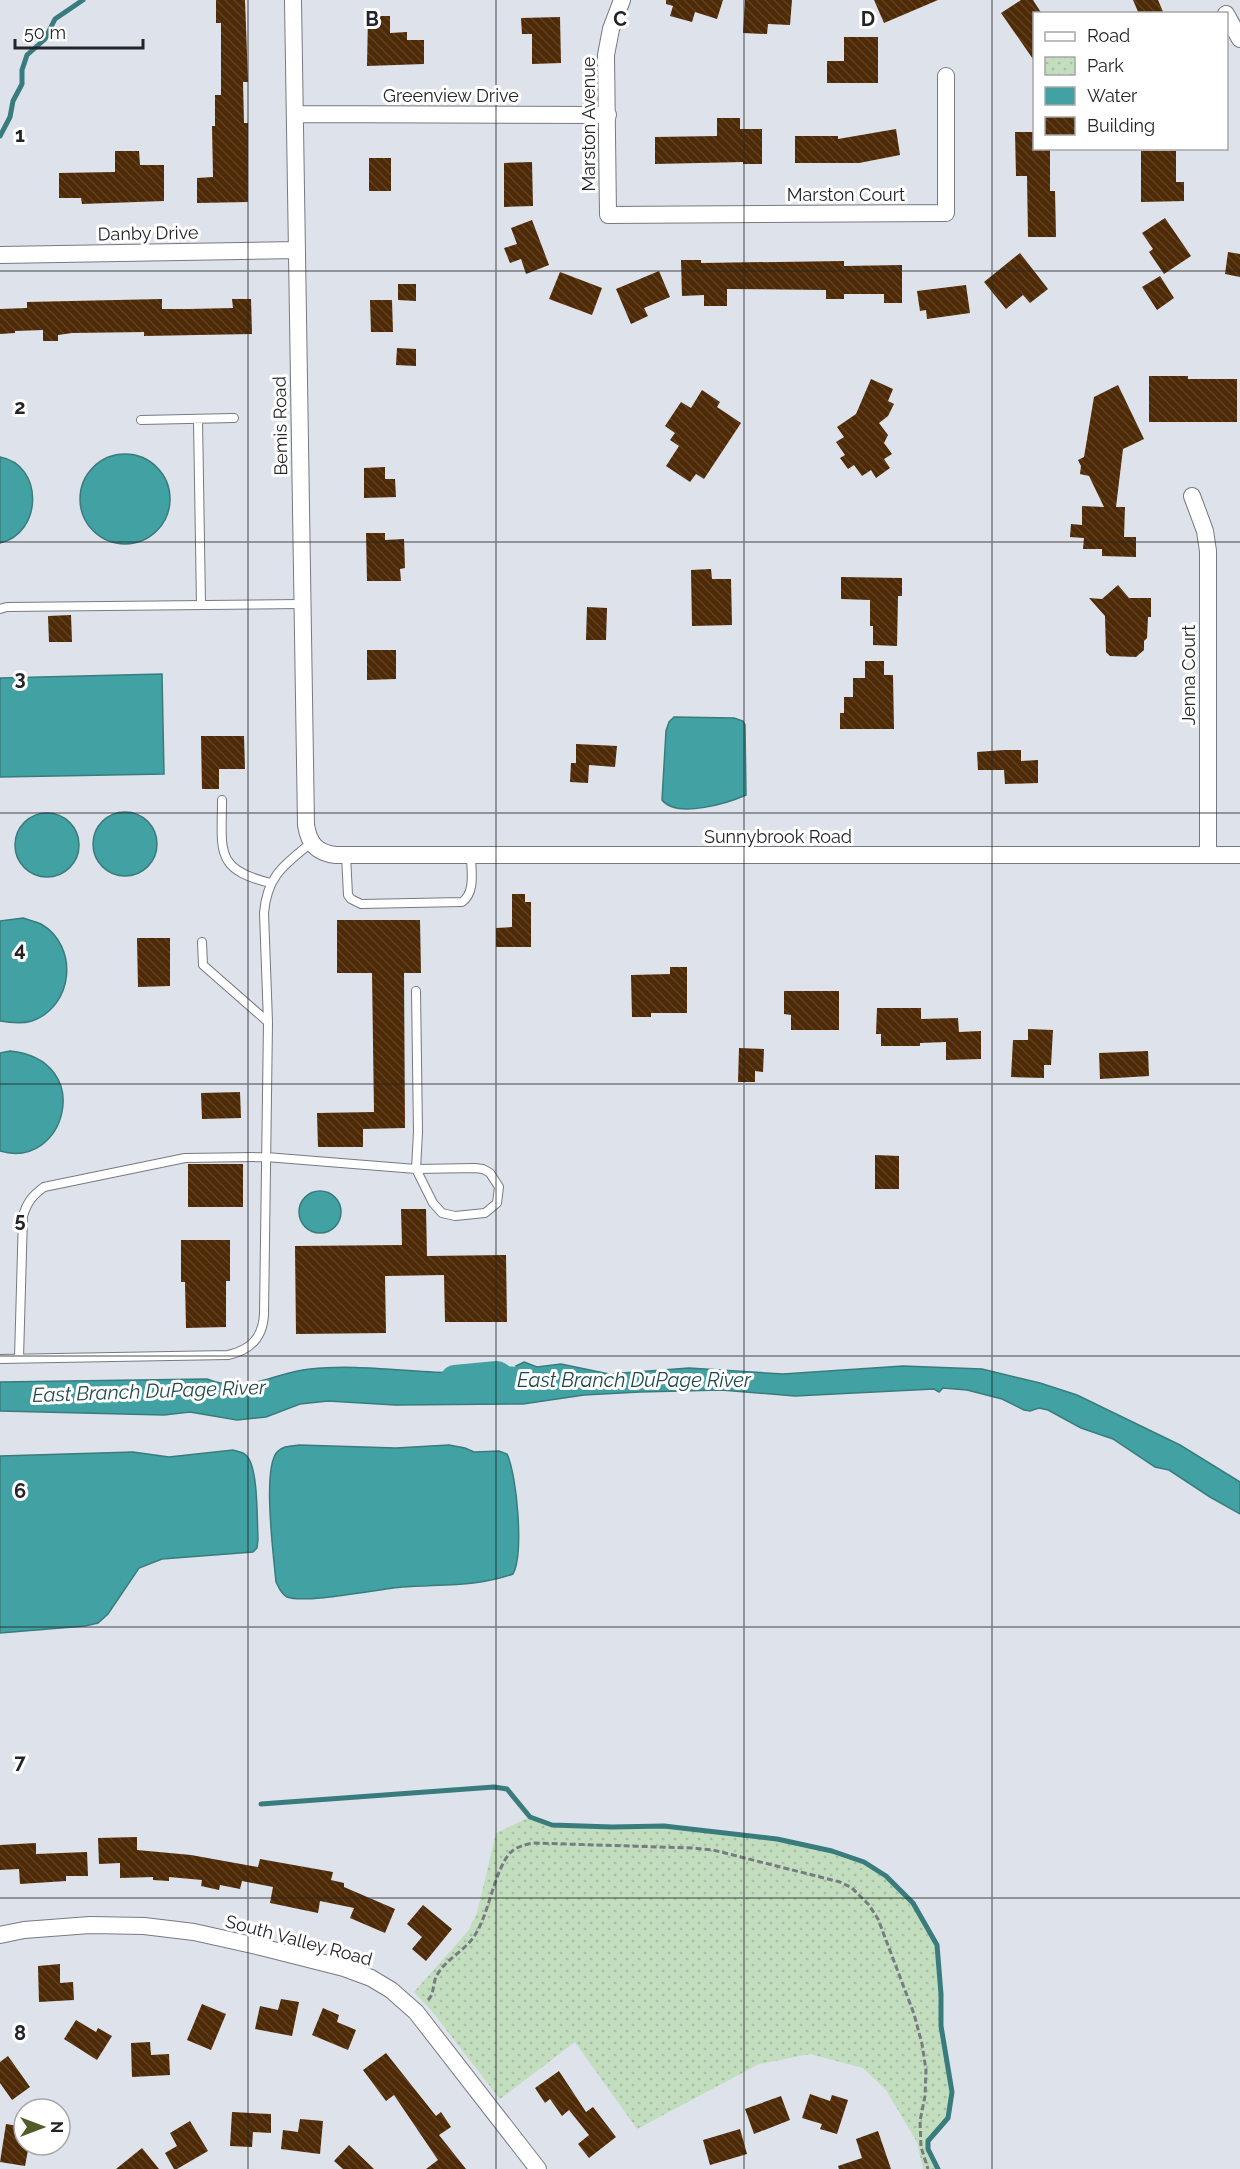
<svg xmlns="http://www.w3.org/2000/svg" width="1240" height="2169" font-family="Raleway,sans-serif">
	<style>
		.park { fill: url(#park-dots) }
		.water { fill: #42a1a3; stroke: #397c7e; stroke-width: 1.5 }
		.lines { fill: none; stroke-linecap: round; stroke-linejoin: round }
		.stream { stroke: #397c7e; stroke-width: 5 }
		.river { stroke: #42a1a3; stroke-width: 30 }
		.building { fill: url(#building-back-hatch) }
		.lane-casing { stroke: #767a81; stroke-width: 10 }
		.street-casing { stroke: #767a81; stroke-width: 18 }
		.path { stroke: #787b80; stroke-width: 3; stroke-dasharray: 6 3; stroke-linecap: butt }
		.lane { stroke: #fff; stroke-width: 8 }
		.street { stroke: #fff; stroke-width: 16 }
		.grid { fill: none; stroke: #232427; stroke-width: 1.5; stroke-opacity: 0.55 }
		.labels { text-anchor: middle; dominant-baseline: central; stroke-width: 6; stroke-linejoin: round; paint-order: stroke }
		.street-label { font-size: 18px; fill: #232427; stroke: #fff }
		.water-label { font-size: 20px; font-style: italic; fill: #204a4b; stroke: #fff }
		.grid-label { font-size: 20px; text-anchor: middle; font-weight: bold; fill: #232427; stroke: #fff; stroke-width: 6; stroke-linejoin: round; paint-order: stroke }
	</style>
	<defs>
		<pattern id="park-dots" width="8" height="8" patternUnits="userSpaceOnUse" patternTransform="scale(1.5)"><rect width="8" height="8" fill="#c2debe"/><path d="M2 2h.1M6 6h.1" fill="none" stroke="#a6bea3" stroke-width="1.8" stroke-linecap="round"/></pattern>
		<pattern id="building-back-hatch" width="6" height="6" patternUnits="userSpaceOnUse" patternTransform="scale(1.5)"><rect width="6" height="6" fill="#4e2a07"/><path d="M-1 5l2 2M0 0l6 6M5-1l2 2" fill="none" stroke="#5f4022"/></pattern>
	</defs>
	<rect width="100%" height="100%" fill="#dee2ea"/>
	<path class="park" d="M530 1817 552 1825 612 1827 664 1826 777 1839 832 1851 864 1862 886 1876 913 1903 937 1945 941 1994V2026L952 2092 948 2118 928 2141V2149L938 2169H923L917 2142 886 2090 863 2068 810 2054 759 2064 637 2129 575 2042 500 2099 431 2010 414 1992 468 1931 477 1913 496 1833Z"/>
	<path class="water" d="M80 499a45 45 0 1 1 90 0a45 45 0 1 1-90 0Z
		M0 457C44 465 43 533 0 543Z
		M162 674 164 774 0 777V678Z
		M674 717 734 718 743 721 745 725 746 795C728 803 677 819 662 800L666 731 669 722Z
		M93 844a32 32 0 1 1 64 0a32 32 0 1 1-64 0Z
		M15 845a32 32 0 1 1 64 0a32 32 0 1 1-64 0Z
		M23 918C29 920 36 922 41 924 79 946 74 1006 32 1021 22 1024 11 1023 0 1021V921Z
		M10 1051C97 1060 65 1171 0 1151V1053Z
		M299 1212a21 21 0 1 1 42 0a21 21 0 1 1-42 0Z
		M524 1362 537 1367 561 1364 609 1374 689 1368 783 1374 903 1366 982 1369 1040 1383 1077 1395 1180 1445 1240 1482V1514L1210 1497 1169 1470 1155 1467 1113 1439 1081 1428 1048 1410 1039 1408 1030 1411 1024 1410 1002 1399 967 1390 943 1388 939 1392 934 1389 795 1396 721 1390 640 1392 584 1395 523 1404 395 1405 328 1401 300 1404 266 1417 237 1420 190 1412 164 1415 0 1411V1382L207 1379C248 1395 271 1373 310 1369 373 1362 436 1379 498 1370L496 1376 504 1380 518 1373 516 1366Z
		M299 1445 396 1448 449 1445 465 1448 474 1452 499 1451 507 1454C517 1475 524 1553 513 1574 478 1587 439 1584 402 1587 379 1589 305 1604 287 1597 281 1594 279 1588 276 1582 274 1559 262 1469 277 1452 282 1446 291 1446 299 1445Z
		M233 1450C240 1452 245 1452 249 1459 258 1474 257 1520 258 1539L257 1548 253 1552 162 1559 139 1568 108 1614 98 1623 85 1626 0 1633V1456L133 1452 169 1457Z"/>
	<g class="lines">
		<path class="stream" d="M0 136 10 117 13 101 22 84V70L27 55 45 39 55 19 83 0
			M261 1804 494 1787 507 1789 530 1817 552 1825 612 1827 664 1826 777 1839 832 1851 864 1862 886 1876 913 1903 937 1945 941 1994V2026L952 2092 948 2118 928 2141V2149L938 2169"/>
		<path class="river" d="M455 1380 497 1376 504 1381 543 1384"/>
	</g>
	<path class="building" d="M216 0H245L248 82H243L244 123H248V202L197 203V178L213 177 212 126H215V95H221V23H216Z
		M666 0H723L717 19 695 12 692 22 670 16 673 6 666 4Z
		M745 0H792L790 25 768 24 767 34 743 33Z
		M874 0H938L884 23Z
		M1021 0H1033L1042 14H1035V62L1001 13Z
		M1133 0H1158L1164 14H1139Z
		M368 16H390V33L407 32V40H424V64L367 66Z
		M560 17 561 63 532 64V34H522L521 18Z
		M844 37H878V83H827V61H844Z
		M717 118H740V129H762V164H743V162L655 164V137L717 136Z
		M896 129 900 155 859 163H795V136H838V139Z
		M1015 132H1035V148H1050V191H1055L1056 237H1028L1027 176H1016Z
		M115 151H139L140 165H164V201L82 204 81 198H59V173L115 172Z
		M1141 151H1176V182H1184V201L1141 202Z
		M369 158H391V191H369Z
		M532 162 533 206 504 207V163Z
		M1165 218 1191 256 1164 274 1149 252 1153 249 1142 233Z
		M532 220 549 265 526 274 521 259 510 263 504 248 517 244 511 228Z
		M1228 252 1240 254V277L1225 274Z
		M1020 253 1048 289 1030 303 1023 295 1006 309 984 282Z
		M681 260H701V263L844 261V266L902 265V303H884V294H844V299H826V290L727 289V306H704V295L682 296Z
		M659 271 670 297 644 308 648 316 631 324 616 289Z
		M560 272 602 288 592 315 549 299Z
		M1160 276 1174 298 1157 310 1142 287Z
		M398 284H416V301L398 300Z
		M966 285 970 313 927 319 926 310 920 311 917 291Z
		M162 299V309H189L233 308 232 299H251L252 334 144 336V332L72 333 58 335V341H43V330L15 331V333L0 334V309L27 308V302Z
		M370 300H392L393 332H371Z
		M397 348 416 349V366L396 365Z
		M1149 376H1188V379H1237V422H1149Z
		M871 379 893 389 888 401 894 404 888 416 879 423 888 435 884 443 892 454 884 459 890 468 876 478 871 470 862 476 854 465 848 469 840 458 845 455 836 442 844 437 837 427 856 414Z
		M1118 385 1144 439 1123 449 1116 507H1125L1124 537H1136V557L1102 556V549H1083L1084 538 1070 537 1071 524 1082 525V506L1104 507 1089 476 1080 474 1081 466 1078 460 1084 457 1094 397Z
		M702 390 720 402 717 407 741 423 704 479 696 474 690 482 666 466 679 446 670 440 675 433 665 426 681 402 691 408Z
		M385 467V479H395L396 497 364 498V468Z
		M366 533H385V540L404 539 405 568 400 569 401 581H367Z
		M711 569 712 579H731L732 625 692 626 691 570Z
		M841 577 902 578V596H898L897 646 873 645V626H870V600L841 599Z
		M1118 585 1129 598H1151V617H1148L1147 638 1144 641V650L1136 657 1110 656 1106 652 1105 616 1089 598 1102 599Z
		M587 607 607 608 606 640H586Z
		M71 615 72 642H49L48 616Z
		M367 650H396V679L367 680Z
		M865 661H884V675H893L894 729H840V713H844V697H853V678H865Z
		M201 736H244L245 769H219V789H202Z
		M576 744 617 746 615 767 589 765 588 783 570 782 571 763H576Z
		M1004 750H1021V761L1038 760V783L1005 784 1004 770H978L977 752Z
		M512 894H525V902H531V947H496V928L512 927Z
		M337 920H420L421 973H404L405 1128 363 1129V1147H318L317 1113 374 1112 372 973H337Z
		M137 938H170V986L138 987Z
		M670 967H687V1013H651V1017H632L631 975 670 974Z
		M784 991H839V1030H791V1015L784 1014Z
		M877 1008H921V1019L958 1018 959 1032 981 1031V1059L946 1060V1042L920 1043V1046H881V1034H876Z
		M1028 1029 1053 1030 1051 1065H1044V1078L1011 1077 1013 1040H1028Z
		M739 1048 764 1049 763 1072 755 1071V1082H738Z
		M1148 1051 1149 1076 1100 1079 1099 1053Z
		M240 1092 241 1118 202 1119 201 1093Z
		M875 1155 899 1156V1189H875Z
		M188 1164H243V1207H188Z
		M401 1209H426L427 1256 506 1255 507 1322H445L444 1275 385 1276 386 1333 296 1334 295 1246 402 1245Z
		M181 1240H230V1281H226V1327L186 1328 185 1282H181Z
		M137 1837V1850L191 1855 258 1867 260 1859 333 1872 331 1880 344 1883V1887L395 1909 385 1933 350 1918 354 1908 320 1901 318 1913 270 1903 273 1887 242 1881 240 1889 220 1885 219 1890 201 1886 202 1880 169 1877V1881L153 1880V1877L120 1878V1863L99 1864 98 1838Z
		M36 1843V1854L87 1852 88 1876H66V1881L20 1884 19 1869 0 1870V1845Z
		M423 1905 452 1929 426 1961 412 1949 422 1937 407 1924Z
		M60 1964V1983L73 1982 74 2000 39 2002 38 1966Z
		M281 1999 299 2002 292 2036 255 2029 260 2006 278 2010Z
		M202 2004 226 2014 211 2050 187 2040Z
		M323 2008 339 2015 337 2022 356 2030 348 2050 312 2035Z
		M76 2020 96 2032 98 2028 112 2036 97 2060 64 2039Z
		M150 2042 151 2055 169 2054 170 2075 132 2077 131 2043Z
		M386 2053 436 2116 441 2112 451 2127 439 2135 466 2169H426L438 2160 394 2095 386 2101 363 2070Z
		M8 2056 30 2087 12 2100 0 2083V2062Z
		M559 2071 586 2112 593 2107 616 2137 589 2158 578 2144 589 2135 569 2110 562 2116 550 2099 545 2103 535 2088Z
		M810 2094 830 2101 832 2095 848 2100 837 2134 820 2129 822 2124 802 2118Z
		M781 2096 790 2120 754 2134 745 2109Z
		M232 2112 271 2114V2133L253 2132 252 2147 230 2146Z
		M300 2119 323 2121 320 2154 281 2149 283 2130 298 2132Z
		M190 2121 208 2151 177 2169H174L165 2153 177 2146 170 2133Z
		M6 2124 24 2127V2145H29L25 2166 0 2162Z
		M740 2129 747 2154 710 2165 703 2140Z
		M878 2131 891 2169H839L838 2166 862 2158 856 2139Z
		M349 2145 374 2169H343L334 2161Z
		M142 2148 159 2169H116Z"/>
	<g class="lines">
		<defs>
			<path id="lane" d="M198 419 201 605
				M141 420 234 418
				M0 609 7 607 302 604
				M222 800C222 850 214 870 271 883
				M346 855 348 895 351 899 361 904 462 902C476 892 471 871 471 855
				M202 942 203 965 268 1022
				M19 1358 23 1216C27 1202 33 1195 44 1187L185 1158 266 1157 416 1169 475 1168 483 1169 490 1173 499 1187 497 1203 485 1213 455 1216 442 1213 433 1203 416 1169 418 1132 416 991
				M0 1359 228 1355C251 1350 263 1337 264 1314L268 1022 264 913C267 876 284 865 311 843"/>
			<path id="street" d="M293 0 306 825C309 844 317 853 336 855H1240
				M622 0 611 29 606 55 608 215 946 213V76
				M1226 14 1240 39
				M295 114 608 115
				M0 255 297 250
				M1192 496 1205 531 1208 551V855
				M0 1935 24 1930 90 1925 144 1926 194 1932 261 1947 344 1968 371 1978 391 1990 416 2012 538 2169"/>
		</defs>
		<use href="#lane" class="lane-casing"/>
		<use href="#street" class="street-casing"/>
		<path class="path" d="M428 2000C435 1993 432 1984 437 1975 446 1959 465 1951 475 1935 490 1911 493 1875 509 1854 515 1847 524 1845 533 1843L692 1848 713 1850 840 1882 852 1888 869 1905 878 1919 914 2014 922 2044 926 2070 925 2096 920 2121 921 2147 928 2169"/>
		<use href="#lane" class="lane"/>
		<use href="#street" class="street"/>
	</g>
	<path class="grid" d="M248 0V2169M496 0V2169M744 0V2169M992 0V2169M0 271H1240M0 542H1240M0 813H1240M0 1084H1240M0 1356H1240M0 1627H1240M0 1898H1240"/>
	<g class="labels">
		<g class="street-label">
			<text x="451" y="95">Greenview Drive</text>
			<text transform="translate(588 124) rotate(-90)">Marston Avenue</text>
			<text x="846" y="194">Marston Court</text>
			<text transform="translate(148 233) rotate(-1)">Danby Drive</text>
			<text transform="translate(280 426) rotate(-91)">Bemis Road</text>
			<text transform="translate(1188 675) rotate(-90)">Jenna Court</text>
			<text x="778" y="836">Sunnybrook Road</text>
			<text transform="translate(299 1940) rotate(15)">South Valley Road</text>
		</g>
		<g class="water-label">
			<text x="634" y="1380">East Branch DuPage River</text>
			<text transform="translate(149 1391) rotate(-2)">East Branch DuPage River</text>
		</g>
	</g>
	<g class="grid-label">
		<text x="372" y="26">B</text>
		<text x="620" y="26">C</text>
		<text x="868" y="26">D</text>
		<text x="20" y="142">1</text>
		<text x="20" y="414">2</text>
		<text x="20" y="685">3</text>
		<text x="20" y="956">4</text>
		<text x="20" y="1227">5</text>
		<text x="20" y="1498">6</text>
		<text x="20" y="1769">7</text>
		<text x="20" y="2040">8</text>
	</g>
	<rect x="1033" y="12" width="195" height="138" fill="#ffffff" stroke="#a7a7a9" stroke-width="1.5"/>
	<rect x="1045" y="32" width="30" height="9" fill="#ffffff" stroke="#a7a7a9" stroke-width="1.5"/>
	<text x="1087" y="42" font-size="18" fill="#232427">Road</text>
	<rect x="1045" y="57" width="30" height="18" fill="url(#park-dots)" stroke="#a7a7a9" stroke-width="1.5"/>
	<text x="1087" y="72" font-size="18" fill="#232427">Park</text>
	<rect x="1045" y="87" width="30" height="18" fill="#42a1a3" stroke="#a7a7a9" stroke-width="1.5"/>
	<text x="1087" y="102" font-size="18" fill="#232427">Water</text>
	<rect x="1045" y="117" width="30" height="18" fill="url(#building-back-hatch)" stroke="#a7a7a9" stroke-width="1.5"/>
	<text x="1087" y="132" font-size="18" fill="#232427">Building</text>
	<g transform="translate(42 2127) rotate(90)"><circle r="28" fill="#ffffff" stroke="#a7a7a9" stroke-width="1.5"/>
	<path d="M0-4.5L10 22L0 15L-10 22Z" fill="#555a28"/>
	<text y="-9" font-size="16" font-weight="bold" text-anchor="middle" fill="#232427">N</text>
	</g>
	<path d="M15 39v9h128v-9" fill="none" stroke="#232427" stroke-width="3"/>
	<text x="24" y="39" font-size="18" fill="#232427" stroke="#ffffff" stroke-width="4.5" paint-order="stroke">50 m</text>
</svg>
